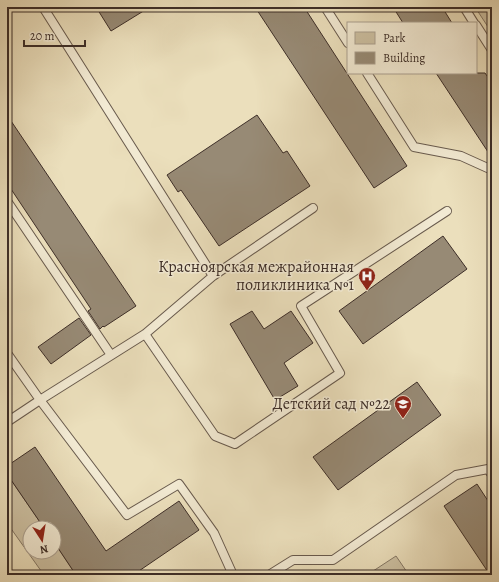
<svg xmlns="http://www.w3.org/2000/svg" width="499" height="582" font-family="Alegreya,serif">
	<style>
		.green { fill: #cdc1a3; stroke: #857866 }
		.building { fill: #978a75; stroke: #3d2e28 }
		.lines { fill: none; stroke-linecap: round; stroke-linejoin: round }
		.service-casing { stroke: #685a4d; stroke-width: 10 }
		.service { stroke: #f2ead3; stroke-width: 8 }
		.labels { text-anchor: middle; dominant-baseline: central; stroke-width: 3; stroke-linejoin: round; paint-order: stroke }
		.poi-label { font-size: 16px; fill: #3d2e28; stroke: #f2ead3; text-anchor: end }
	</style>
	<rect width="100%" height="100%" fill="#ebdfbc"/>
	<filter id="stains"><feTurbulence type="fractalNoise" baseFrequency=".005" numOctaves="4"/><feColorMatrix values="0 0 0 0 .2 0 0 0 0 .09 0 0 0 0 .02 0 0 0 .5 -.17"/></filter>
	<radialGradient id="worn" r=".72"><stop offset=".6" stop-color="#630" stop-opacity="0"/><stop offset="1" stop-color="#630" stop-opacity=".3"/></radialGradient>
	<path class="green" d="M475 7H492V33Z
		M7 474 44 528H30V552H54V542L76 575H44L7 523Z
		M396 556 409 575H367Z"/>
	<path class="building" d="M96 7H150L111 31Z
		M255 7H304L407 166 374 188Z
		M393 7H442L452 23H403Z
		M436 73H485L492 83V158Z
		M7 115 136 306 104 327 103 326 100 329 88 311 91 309 7 183Z
		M257 115 283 153 287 151 310 186 219 246 181 190 178 192 167 175Z
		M443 236 467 269 363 344 339 311Z
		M252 311 264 329 291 311 313 343 284 363 298 386 275 400 230 324Z
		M79 318 91 335 51 364 38 347Z
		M417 382 441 415 338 490 313 457Z
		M35 447 106 551 179 501 199 530 133 575H76L54 542V528H44L7 474V466Z
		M477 484 492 507V575H490L444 506Z"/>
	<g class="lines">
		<defs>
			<path id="service" d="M43 7 213 276
				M325 7 348 43
				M464 7 474 23
				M476 25 492 50
				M367 73 414 147 461 156 492 170
				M7 201 111 355
				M145 334 215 436 235 444 340 373 301 306 447 211
				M7 353 40 400 7 422
				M233 575 214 533 179 484 127 515 40 400 145 334 213 276 313 208
				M269 575 293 560H333L456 475 488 469 492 475"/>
		</defs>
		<use href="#service" class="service-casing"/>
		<use href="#service" class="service"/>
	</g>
	<defs>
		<symbol id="hospital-pin" viewBox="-11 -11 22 30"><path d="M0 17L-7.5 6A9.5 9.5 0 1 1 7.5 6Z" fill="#8f2418" stroke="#f2ead3"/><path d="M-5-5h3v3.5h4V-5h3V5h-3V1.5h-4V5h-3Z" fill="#fff"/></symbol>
		<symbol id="school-pin" viewBox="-11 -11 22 30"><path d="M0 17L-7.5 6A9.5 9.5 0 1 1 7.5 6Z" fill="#8f2418" stroke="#f2ead3"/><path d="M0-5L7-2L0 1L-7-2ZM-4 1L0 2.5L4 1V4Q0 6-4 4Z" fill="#fff"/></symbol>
	</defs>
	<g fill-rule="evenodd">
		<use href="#hospital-pin" x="357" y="266" width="20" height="27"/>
		<use href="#school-pin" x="393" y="394" width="20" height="27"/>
	</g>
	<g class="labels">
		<g class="poi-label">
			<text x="354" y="267">Красноярская межрайонная<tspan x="354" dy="18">поликлиника №1</tspan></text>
			<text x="390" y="404">Детский сад №22</text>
		</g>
	</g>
	<rect width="499" height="582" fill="none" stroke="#ebdfbc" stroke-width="24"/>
	<rect x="8" y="8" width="483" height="566" fill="none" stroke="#3d2e28" stroke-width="2"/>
	<rect x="12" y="12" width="475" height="558" fill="none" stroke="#3d2e28"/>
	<rect x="347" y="22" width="130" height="52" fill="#f2ead3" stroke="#aa9f8f"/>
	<rect x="355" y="32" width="20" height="12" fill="#cdc1a3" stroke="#aa9f8f"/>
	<text x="383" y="42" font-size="12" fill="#3d2e28">Park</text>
	<rect x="355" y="52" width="20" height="12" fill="#978a75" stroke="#aa9f8f"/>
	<text x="383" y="62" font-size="12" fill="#3d2e28">Building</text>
	<g transform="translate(42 540) rotate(168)"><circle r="19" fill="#f2ead3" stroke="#aa9f8f"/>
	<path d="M0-3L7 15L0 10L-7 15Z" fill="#8f2418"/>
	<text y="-6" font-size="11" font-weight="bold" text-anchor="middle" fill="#3d2e28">N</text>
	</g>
	<path d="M24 40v6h61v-6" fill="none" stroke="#3d2e28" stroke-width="2"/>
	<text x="30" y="40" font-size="12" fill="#3d2e28" stroke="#f2ead3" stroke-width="3" paint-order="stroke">20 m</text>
	<rect width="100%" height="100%" filter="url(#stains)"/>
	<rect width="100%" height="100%" fill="url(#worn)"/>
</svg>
